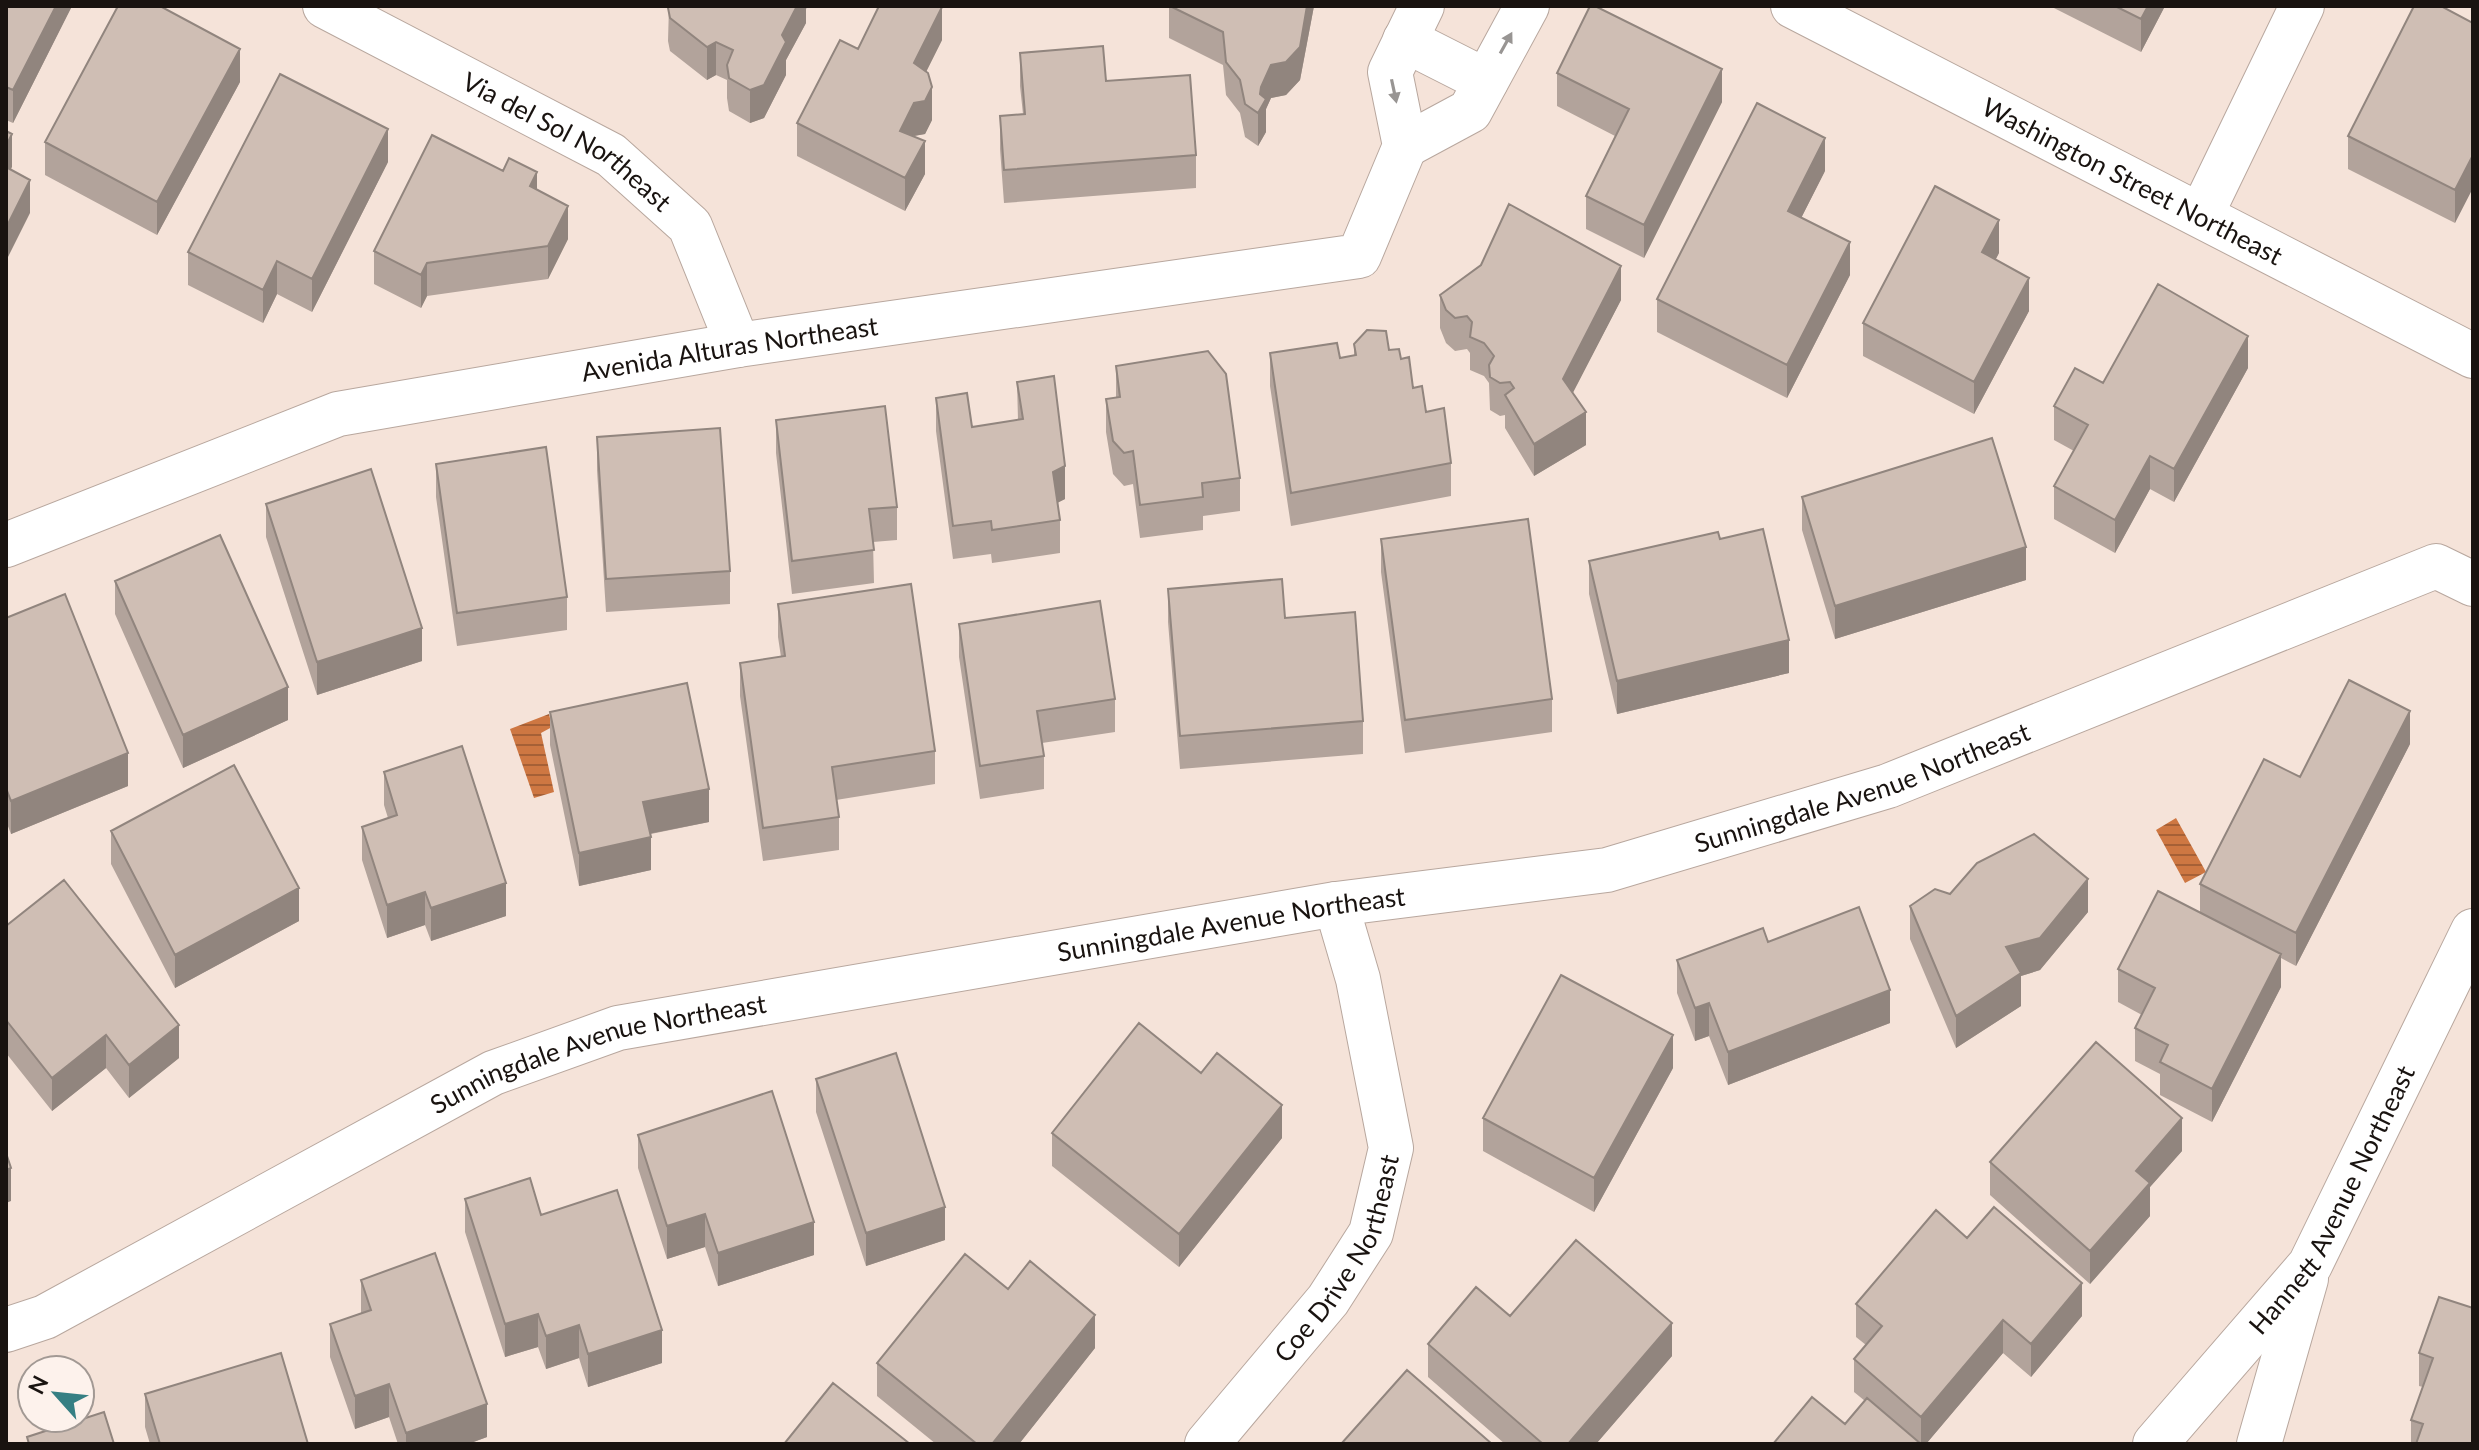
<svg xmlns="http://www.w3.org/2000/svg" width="2479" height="1450" font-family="Lato,sans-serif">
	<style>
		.water { fill: url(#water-rules) }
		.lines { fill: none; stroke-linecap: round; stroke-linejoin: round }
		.street-casing { stroke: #b8a79e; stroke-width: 46 }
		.secondary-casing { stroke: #b8a79e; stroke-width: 46 }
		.street { stroke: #fff; stroke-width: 44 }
		.secondary { stroke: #fff; stroke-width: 44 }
		.wall { fill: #b2a39b }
		.shaded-wall { fill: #91857e }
		.building { fill: #cfbeb4; stroke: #91857e; stroke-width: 2 }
		.oneway { fill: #989593 }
		.labels { text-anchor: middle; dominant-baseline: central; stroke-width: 6; stroke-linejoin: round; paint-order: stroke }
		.street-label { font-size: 26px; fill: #191310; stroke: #fdf2ec }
	</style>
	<defs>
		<pattern id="water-rules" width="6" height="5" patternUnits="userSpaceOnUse" patternTransform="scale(2)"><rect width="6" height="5" fill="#ce7742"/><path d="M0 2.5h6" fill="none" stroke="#a66036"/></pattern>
	</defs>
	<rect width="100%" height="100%" fill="#f5e3d9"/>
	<path class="water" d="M549 714 552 727 541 733 554 792 534 798 510 729Z
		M2176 818 2206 872 2185 883 2156 830Z"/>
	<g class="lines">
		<defs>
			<g id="street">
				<path id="s1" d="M325 6 611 155 690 226 738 345"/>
				<path d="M1405 40 1486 81"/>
				<path d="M1405 146 1470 111 1527 6"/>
				<path d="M2201 215 2302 6"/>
				<path id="s2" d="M6 545 338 414 738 345 1359 256 1405 146 1390 72 1422 6"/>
				<path id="s3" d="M6 1330 45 1317 493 1073 618 1028 1336 904 1607 870 1888 786 2436 566 2473 584"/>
				<path id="s4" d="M1207 1444 1328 1300 1371 1233 1391 1148 1358 979 1336 904"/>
				<path id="s5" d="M2155 1444 2310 1265 2473 931"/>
				<path d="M2259 1444 2306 1279"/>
			</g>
			<g id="secondary">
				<path id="s6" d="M1793 6 2473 356"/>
			</g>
		</defs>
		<use href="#street" class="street-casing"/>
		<use href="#secondary" class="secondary-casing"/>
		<use href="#street" class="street"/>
		<use href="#secondary" class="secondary"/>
	</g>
	<path class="wall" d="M6 6H72L13 123 6 120Z
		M669 6H807L806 9V23L786 60V75L764 118 750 123 729 111 727 98V80L716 75 707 80 670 51 668 41Z
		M1169 6H1314L1300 80 1286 95 1271 98 1266 109V132L1258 146 1245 137 1240 113 1226 95 1223 65 1169 38Z
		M2050 6H2165L2141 52Z
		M2473 23 2455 223 2348 169V136Z
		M942 40 926 72 932 120 925 134 913 136 925 174 905 211 797 156V123L858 49Z
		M1020 53 1106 81 1196 155V188L1004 203 1000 149V116L1023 114 1020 86Z
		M1557 73 1722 102 1644 258 1586 229V196L1615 136 1557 106Z
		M240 82 157 235 45 175V142Z
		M388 162 312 312 277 294 263 323 188 285V252Z
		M1825 171 1801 218 1850 275 1787 398 1657 332V299Z
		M537 190 568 239 548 279 427 296 421 308 374 284V251Z
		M1999 253 1995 260 2029 311 1974 414 1863 356V323Z
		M1440 295 1621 300 1572 393 1586 445 1534 476 1505 428V415L1500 416 1490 410 1489 383 1484 376 1470 370V353L1467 349 1455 351 1446 343 1440 328Z
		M1354 344 1389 350 1401 359 1413 388 1451 463V496L1291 526 1270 386V353L1340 358 1354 356Z
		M1116 366 1240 478V511L1203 516V530L1140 538 1133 484 1124 486 1113 474 1106 432V399L1116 398Z
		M2248 368 2174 502 2150 489 2115 553 2054 519V486L2074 451 2054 440V406L2103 383Z
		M1017 382 1065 499 1057 503 1060 520V553L992 563 991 554 953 559 936 431V398L972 427 1018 420Z
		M776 420 897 507V540L873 542 874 583 792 594 776 453Z
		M597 437 730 571V604L606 612 597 470Z
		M436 464 567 597V630L457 646 436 497Z
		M1802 497 2026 580 1835 639 1802 530Z
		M266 504 422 661 317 695 266 537Z
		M1381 539 1552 699V732L1405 753 1381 572Z
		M1720 539 1789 673 1617 714 1589 594V561Z
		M115 581 288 720 183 768 115 614Z
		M1168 589 1285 618 1363 721V754L1180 769 1168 622Z
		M778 604 935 751V784L836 800 839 817V850L763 861 740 696V663L781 657 778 637Z
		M6 618 128 786 11 834 6 821Z
		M959 624 1115 699V732L1042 743 1044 756V789L980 799 959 657Z
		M550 712 709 822 651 834V870L579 886 550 745Z
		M2410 744 2296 966 2281 958V987L2212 1122 2160 1095V1074L2135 1061V1028L2142 1015 2118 1002V969L2200 912V884L2300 777Z
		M384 772 506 916 431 941 425 925 387 938 362 860V827L388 818 384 805Z
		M111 831 299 921 175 988 111 864Z
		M1950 894 2088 912 2040 970 2021 976V1006L1956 1048 1910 939V906Z
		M6 926 179 1058 129 1098 106 1068 52 1111 6 1053Z
		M1768 942 1890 1023 1728 1085 1709 1036 1695 1041 1677 993V960Z
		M1673 1068 1594 1212 1483 1151V1118Z
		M1201 1073 1282 1138 1179 1267 1052 1166V1133Z
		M816 1079 945 1240 866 1266 816 1112Z
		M638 1135 814 1255 718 1286 705 1247 667 1259 638 1168Z
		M2182 1151 2150 1187V1216L2090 1284 1990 1195V1162Z
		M465 1199 541 1215 662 1363 588 1387 579 1358 546 1369 538 1347 505 1357 465 1232Z
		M1967 1238 2082 1316 2031 1377 2003 1353 1926 1444H1773L1845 1424 1865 1401 1854 1392V1359L1866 1345 1856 1337V1304Z
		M361 1280 487 1437 468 1444H398L389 1417 355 1429 330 1357V1324L361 1313Z
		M1008 1289 1095 1348 1019 1444H936L877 1396V1363Z
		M2473 1308V1444H2411V1420L2423 1387 2419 1386V1353Z
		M1510 1316 1672 1356 1596 1444H1505L1428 1377V1344Z
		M145 1394 308 1444H150L145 1427Z"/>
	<path class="shaded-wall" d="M56 6H72L13 123V90Z
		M797 6H807L806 9V23L786 60V75L764 118 750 123V90Z
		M1307 6H1314L1300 80 1286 95 1271 98 1266 109V132L1258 146V113L1261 87 1271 65Z
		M2148 6H2165L2141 52V19Z
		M942 7V40L914 96V63Z
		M716 42V75L707 80V47Z
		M240 49V82L157 235V202Z
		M1722 69V102L1644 258V225Z
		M932 87V120L925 134 914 136 900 131 914 103Z
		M388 129V162L312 312V279Z
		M12 134V167L6 179V146Z
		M1825 138V171L1788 244V211Z
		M925 141V174L905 211V178Z
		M2473 155V188L2455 223V190Z
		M537 172V205L530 186Z
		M30 180V213L6 261V228Z
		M568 206V239L548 279V246Z
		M1999 220V253L1982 286V252Z
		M1850 242V275L1787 398V365Z
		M277 261V294L263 323V290Z
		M427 263V296L421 308V275Z
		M1621 266V300L1563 412V379Z
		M2029 278V311L1974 414V382Z
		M2248 336V368L2174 502V469Z
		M1586 412V445L1534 476V444Z
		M2150 456V489L2115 553V520Z
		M1065 466V499L1053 505V472Z
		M2026 547V580L1835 639V606Z
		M422 628V661L317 695V662Z
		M1789 640V673L1617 714V681Z
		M288 687V720L183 768V735Z
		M2410 711V744L2296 966V933Z
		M128 753V786L11 834V801Z
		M709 789V822L643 835V802Z
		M651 837V870L579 886V853Z
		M2088 879V912L2040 970 2021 976V1006L1956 1048V1016L2006 947Z
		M506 883V916L431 941V908Z
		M299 888V921L175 988V955Z
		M425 892V925L387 938V905Z
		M2281 954V987L2212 1122V1089Z
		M1890 990V1023L1728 1085V1052Z
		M1709 1003V1036L1695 1041V1008Z
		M179 1025V1058L129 1098V1065Z
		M106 1035V1068L52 1111V1078Z
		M1673 1035V1068L1594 1212V1178Z
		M1282 1105V1138L1179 1267V1234Z
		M2182 1118V1151L2150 1187V1216L2090 1284V1251L2136 1171Z
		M11 1168V1201L6 1203V1170Z
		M945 1207V1240L866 1266V1233Z
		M705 1214V1247L667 1259V1226Z
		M814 1222V1255L718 1286V1253Z
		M2082 1283V1316L2031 1377V1344Z
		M538 1314V1347L505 1357V1324Z
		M1095 1315V1348L1019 1444H992Z
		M2003 1320V1353L1926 1444H1921V1417Z
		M1672 1323V1356L1596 1444H1568Z
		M579 1325V1358L546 1369V1336Z
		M662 1330V1363L588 1387V1354Z
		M389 1384V1417L355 1429V1396Z
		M487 1404V1437L468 1444H406V1433Z"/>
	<path class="building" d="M6 6H56L13 90 6 87Z
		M118 6H160L240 49 157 202 45 142Z
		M669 6H797L782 35 786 42 764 85 750 90 729 78 727 65 733 50 716 42 707 47 670 18 668 8Z
		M879 6 942 7 914 63 928 73 932 87 925 101 914 103 900 131 925 141 905 178 797 123 840 40 858 49Z
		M1170 6H1307L1300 47 1286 62 1271 65 1261 87 1260 94 1266 99 1258 113 1245 104 1240 80 1226 62 1223 32Z
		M1590 6H1595L1722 69 1644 225 1586 196 1629 109 1557 73Z
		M2115 6H2148L2141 19Z
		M2414 6H2441L2473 23V155L2455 190 2348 136Z
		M1103 46 1106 81 1190 75 1196 155 1004 170 1000 116 1025 114 1020 53Z
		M280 74 388 129 312 279 277 261 263 290 188 252Z
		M1757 103 1825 138 1788 211 1850 242 1787 365 1657 299Z
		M6 131 12 134 6 146Z
		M432 135 503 171 509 158 537 172 530 186 568 206 548 246 427 263 421 275 374 251Z
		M6 167 30 180 6 228Z
		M1935 186 1999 220 1982 252 2029 278 1974 382 1863 323Z
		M1509 204 1621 266 1563 379 1586 412 1534 444 1505 395 1514 388 1510 382 1500 383 1490 377 1489 365 1494 356 1484 343 1470 337 1472 322 1467 316 1455 318 1446 310 1440 295 1481 265Z
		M2158 284 2248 336 2174 469 2150 456 2115 520 2054 486 2088 425 2054 406 2075 368 2103 383Z
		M1367 330 1386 331 1389 350 1399 349 1401 359 1409 357 1413 388 1422 386 1426 412 1444 408 1451 463 1291 493 1270 353 1337 343 1340 358 1356 355 1354 344Z
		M1208 351 1226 374 1240 478 1202 483 1203 497 1140 505 1133 451 1124 453 1113 441 1106 399 1120 397 1116 366Z
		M1054 376 1065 466 1053 472 1060 520 992 530 991 521 953 526 936 398 967 393 972 427 1023 419 1017 382Z
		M885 406 897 507 869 509 874 550 792 561 776 420Z
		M720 428 730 571 606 579 597 437Z
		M1992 438 2026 547 1835 606 1802 497Z
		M546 447 567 597 457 613 436 464Z
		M371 469 422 628 317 662 266 504Z
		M1528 519 1552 699 1405 720 1381 539Z
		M1763 529 1789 640 1617 681 1589 561 1718 532 1720 539Z
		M220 535 288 687 183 735 115 581Z
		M1282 579 1285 618 1355 612 1363 721 1180 736 1168 589Z
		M911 584 935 751 832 767 839 817 763 828 740 663 785 656 778 604Z
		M65 594 128 753 11 801 6 788V618Z
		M1100 601 1115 699 1037 711 1044 756 980 766 959 624Z
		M2349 680 2410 711 2296 933 2200 884 2264 759 2300 777Z
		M687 683 709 789 643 802 651 837 579 853 550 712Z
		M462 746 506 883 431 908 425 892 387 905 362 827 397 815 384 772Z
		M234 765 299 888 175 955 111 831Z
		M2034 834 2088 879 2040 938 2006 947 2021 973 1956 1016 1910 906 1935 889 1950 894 1977 863Z
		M64 880 179 1025 129 1065 106 1035 52 1078 6 1020V926Z
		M2158 891 2281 954 2212 1089 2160 1062 2168 1045 2135 1028 2155 988 2118 969Z
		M1859 907 1890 990 1728 1052 1709 1003 1695 1008 1677 960 1763 928 1768 942Z
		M1561 975 1673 1035 1594 1178 1483 1118Z
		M1139 1023 1201 1073 1217 1053 1282 1105 1179 1234 1052 1133Z
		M2096 1042 2182 1118 2136 1171 2150 1183 2090 1251 1990 1162Z
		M896 1053 945 1207 866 1233 816 1079Z
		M772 1091 814 1222 718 1253 705 1214 667 1226 638 1135Z
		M6 1153 11 1168 6 1170Z
		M530 1178 541 1215 617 1190 662 1330 588 1354 579 1325 546 1336 538 1314 505 1324 465 1199Z
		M1994 1207 2082 1283 2031 1344 2003 1320 1921 1417 1854 1359 1882 1326 1856 1304 1936 1210 1967 1238Z
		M1576 1240 1672 1323 1568 1444H1543L1428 1344 1476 1287 1510 1316Z
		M435 1253 487 1404 406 1433 389 1384 355 1396 330 1324 371 1310 361 1280Z
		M965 1254 1008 1289 1030 1261 1095 1315 992 1444H977L877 1363Z
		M2439 1297 2473 1308V1444H2416L2423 1424 2411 1420 2433 1358 2419 1353Z
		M281 1353 308 1444H160L145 1394Z
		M1407 1370 1492 1444H1341Z
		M833 1383 910 1444H784Z
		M1812 1397 1845 1424 1867 1398 1921 1444H1773Z
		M104 1412 114 1444H29L27 1437Z"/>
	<defs><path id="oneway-solid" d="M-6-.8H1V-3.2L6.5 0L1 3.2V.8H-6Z" transform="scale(2)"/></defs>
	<g class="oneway">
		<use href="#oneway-solid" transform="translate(1506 43) rotate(-61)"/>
		<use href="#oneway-solid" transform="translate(1394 91) rotate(78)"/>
	</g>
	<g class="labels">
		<g class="street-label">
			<text stroke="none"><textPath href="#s1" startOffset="278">Via del Sol Northeast</textPath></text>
			<text stroke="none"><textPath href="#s6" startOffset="382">Washington Street Northeast</textPath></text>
			<text stroke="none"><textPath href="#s2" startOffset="754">Avenida Alturas Northeast</textPath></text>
			<text stroke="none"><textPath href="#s3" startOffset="1954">Sunningdale Avenue Northeast</textPath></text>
			<text stroke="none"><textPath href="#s3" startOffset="1306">Sunningdale Avenue Northeast</textPath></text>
			<text stroke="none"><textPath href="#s3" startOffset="658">Sunningdale Avenue Northeast</textPath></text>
			<text stroke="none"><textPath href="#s5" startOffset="304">Hannett Avenue Northeast</textPath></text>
			<text stroke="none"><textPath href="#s4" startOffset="230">Coe Drive Northeast</textPath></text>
		</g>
	</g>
	<rect width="2479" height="1450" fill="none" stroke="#191310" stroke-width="16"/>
	<g transform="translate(56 1394) rotate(297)"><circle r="38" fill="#fdf2ec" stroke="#a29994" stroke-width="2"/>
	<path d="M0-6L14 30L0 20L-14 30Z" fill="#367f83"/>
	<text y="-12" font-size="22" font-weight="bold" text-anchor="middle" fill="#191310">N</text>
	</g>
</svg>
